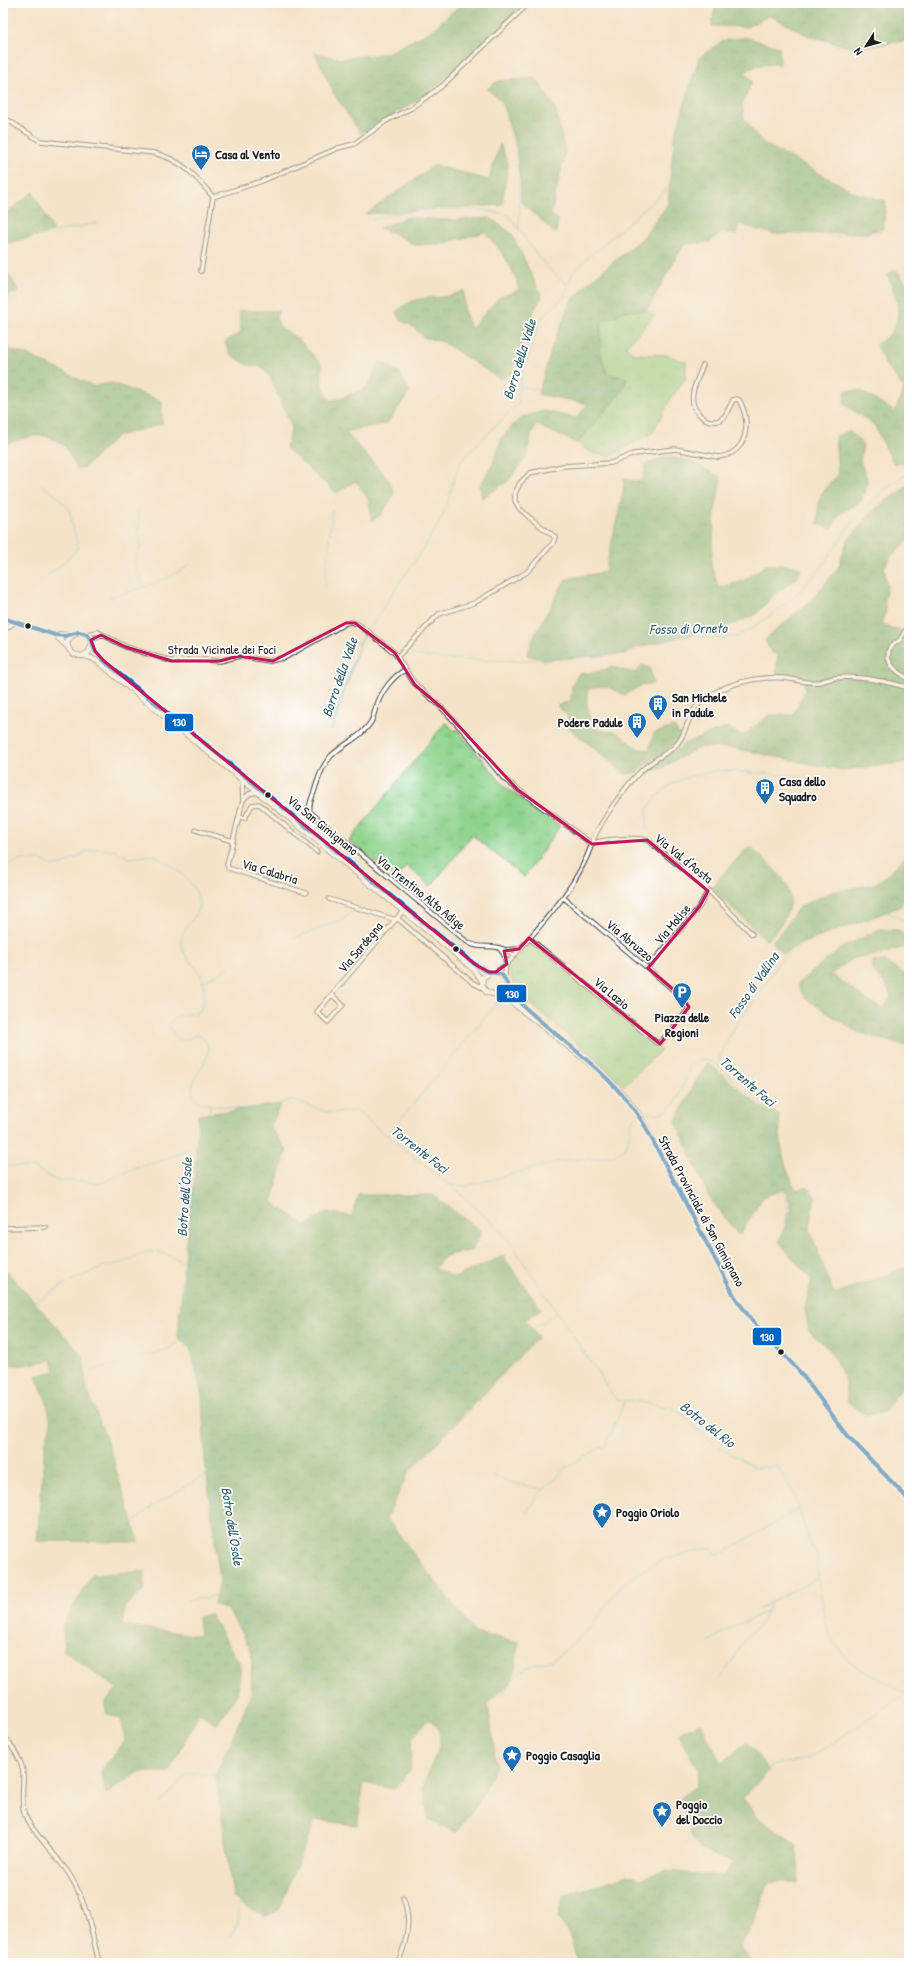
<svg xmlns="http://www.w3.org/2000/svg" width="912" height="1966" font-family="'Patrick Hand',sans-serif">
	<style>
		.grass { fill: url(#grass-tufts); stroke: #557854 }
		.forest { fill: url(#forest-crowns); stroke: #47684a }
		.lines { fill: none; stroke-linecap: round; stroke-linejoin: round }
		.stream { stroke: #4eb6cb; stroke-width: 1 }
		.minor-casing { stroke: #3c3a36; stroke-width: 5.5 }
		.secondary-casing { stroke: #3c3a36; stroke-width: 6 }
		.minor { stroke: #fff; stroke-width: 3.5 }
		.secondary { stroke: #fff; stroke-width: 4.5 }
		.bus-1-casing { stroke: #fff; stroke-width: 7 }
		.bus-1 { stroke: #0065bd; stroke-width: 4 }
		.marked { fill: none; stroke: #c2185b; stroke-width: 3; stroke-linejoin: round }
		.bus-dot { fill: #1c1c1c; stroke: #fff; stroke-width: 1.5 }
		.labels { text-anchor: middle; dominant-baseline: central; stroke-width: 3.5; stroke-linejoin: round; paint-order: stroke }
		.poi-label { font-size: 13px; font-weight: bold; fill: #1c1c1c; stroke: #fff; text-anchor: start }
		.street-label { font-size: 13px; fill: #1c1c1c; stroke: #fff }
		.water-label { font-size: 14px; font-style: italic; fill: #32616b; stroke: #fff }
		.line-badge { stroke: #fff; stroke-width: 1.5 }
		.badge-label { font-size: 11px; text-anchor: middle; font-weight: bold; fill: #fff }
	</style>
	<defs>
		<pattern id="grass-tufts" width="24" height="20" patternUnits="userSpaceOnUse"><rect width="24" height="20" fill="#8ed38d"/><path d="M3 7l-1-3M5 7V3M7 7l1-3M15 17l-1-3M17 17v-4M19 17l1-3" fill="none" stroke="#7ab579"/></pattern>
		<pattern id="forest-crowns" width="20" height="18" patternUnits="userSpaceOnUse"><rect width="20" height="18" fill="#72b578"/><path d="M2 6a3 3 0 1 1 6 0M12 15a3 3 0 1 1 6 0" fill="none" stroke="#5d9262"/></pattern>
	</defs>
	<rect width="100%" height="100%" fill="#fff"/>
	<filter id="ink" filterUnits="userSpaceOnUse"><feTurbulence type="fractalNoise" baseFrequency=".025" numOctaves="2"/><feDisplacementMap in="SourceGraphic" scale="8" xChannelSelector="R" yChannelSelector="G"/><feConvolveMatrix kernelMatrix="1 2 1 2 8 2 1 2 1" color-interpolation-filters="sRGB"/></filter>
	<filter id="wash" filterUnits="userSpaceOnUse"><feTurbulence type="fractalNoise" baseFrequency=".012" numOctaves="4" result="noise"/><feDisplacementMap in="SourceGraphic" scale="16" xChannelSelector="R" yChannelSelector="G"/><feGaussianBlur stdDeviation="0.9" result="paint"/><feColorMatrix in="noise" values="0 0 0 0 0 0 0 0 0 0 0 0 0 0 0 0 0 1.4 0 .05"/><feComposite in="paint" operator="in"/></filter>
	<g filter="url(#wash)">
		<rect width="100%" height="100%" fill="#f4e3c9"/>
		<path class="grass" d="M647 310 654 316 626 346 634 354 667 355 686 362 685 379 671 398 652 433 610 456 592 453 577 443 621 392 627 379 607 375 600 352 601 322 624 311Z
			M446 722 454 731 457 729 506 788 560 826 524 877 472 835 431 886 406 866 396 878 349 841Z
			M529 943H532L661 1050 624 1085 514 989 509 968Z"/>
		<path class="forest" d="M462 3H524L482 46 426 95 361 134 333 92 315 53 341 59 387 53 428 33Z
			M716 3H897L909 13V40L855 49 807 35 769 15 747 27 712 26Z
			M745 37 779 47 780 64 758 65 744 72 752 81 742 104 744 119 763 143 856 193 886 201 883 229 865 233 773 234 739 224 736 235 723 232 709 242 685 244C670 265 660 288 647 310L624 311 601 322 600 352 607 374 627 378 621 392 577 443 536 425 531 434 527 456 508 481 482 498 480 486 492 466 502 437 521 417 544 411 577 418 588 404 538 394 552 348 569 304 591 280 643 238 668 204 674 139 699 58 722 41Z
			M536 78 555 108 565 152 551 215 558 220 556 234 522 203 516 147 501 100 487 89 498 81Z
			M500 143 508 166 502 205 366 214 435 165 489 180Z
			M33 192 54 232 3 244V215Z
			M408 217 444 220 490 218 512 234 542 297 534 310 511 374 500 379 443 342 423 337 411 325 400 320 397 311C422 289 437 305 464 290V310L471 329 500 297 519 290C515 268 499 248 485 232L441 244 415 245 392 232 379 228Z
			M3 264 19 292 3 296Z
			M895 269 909 286V463L894 464 874 425 844 404 846 390 861 391 895 412 904 388 887 367 876 345C907 325 900 303 887 275Z
			M239 311H278L276 318 280 327 299 340 322 365V384L329 400 339 399 367 388 380 361 400 373 410 392 387 423 345 432 389 480 394 494 382 514 372 521 369 501 356 481 336 493 286 448 292 427 270 377 263 367 248 365 230 354 225 342 241 332Z
			M3 348 28 355 93 386 112 383 162 401V424L117 436 85 467 77 469 65 446 47 436H32L3 445Z
			M850 431 863 445 860 461 868 481 861 501 839 515 832 529 818 524C818 498 818 493 838 475L835 436Z
			M666 456 687 460 721 477 715 512 711 566 719 588 743 581 766 565H788L801 568 796 578 775 594 755 615 731 625 639 647 624 654 544 660 527 655 534 636 566 579 605 572 623 492 624 479 642 482 646 464Z
			M909 484V540L891 556 884 568 887 587 884 600 886 612 881 622 887 627 901 630 909 647V762L842 770 732 748 700 747 658 770 647 772 649 768 686 743 727 727 742 736 769 715H793L805 691 804 679 776 673 778 655 771 652 765 640 812 599 838 568 847 541 874 510Z
			M642 665 650 668 653 684 642 685 624 695C612 687 602 684 588 689 585 704 589 715 594 729L608 732 615 731 639 749 649 750 654 733 674 727 680 735 676 743 635 773 625 774 567 726 568 716 557 706 571 700 572 685 578 674 592 673 612 667 636 673Z
			M749 846C787 879 810 898 766 941L711 887Z
			M909 852V886L900 907 803 943 782 954 772 941 781 932 799 907 831 892 874 884 888 875Z
			M880 929 899 930 909 938 907 946 880 955 853 958 828 976H834L870 1002 884 1008 891 996 885 983 873 972V961L885 962 909 977V1047L857 1032 805 998 800 990 798 983 843 947Z
			M707 1064C733 1078 748 1107 779 1114 780 1141 782 1167 797 1190L806 1186 816 1198 811 1213 810 1231 834 1294 909 1266V1378L884 1412 865 1415 847 1401 844 1377 829 1349 809 1331 805 1308 812 1280 779 1242 792 1208 785 1189 763 1197 742 1232 738 1235 709 1197 676 1121 696 1081Z
			M281 1104 270 1128 287 1149 272 1202 306 1226 326 1212 352 1217 358 1195H433L482 1232 472 1250 445 1256 435 1268 454 1278 503 1256 541 1309 525 1320 538 1337 409 1472 386 1518 475 1633 519 1642 513 1680 488 1703 496 1764 478 1803 456 1832 429 1820 423 1787 440 1744 439 1729 429 1719 412 1738 410 1770 394 1789 364 1783 357 1825 315 1820 279 1910 265 1917 233 1898 216 1775 251 1695 252 1652 228 1610 214 1604 220 1582 205 1461 202 1396 191 1349 178 1338 185 1248 195 1178 198 1115Z
			M3 1267 83 1356 87 1390 111 1451 117 1473 139 1542 37 1541 45 1443 51 1424 46 1399 36 1376 55 1371 52 1360 24 1365H3Z
			M145 1571 144 1590 126 1605 122 1625 200 1636 198 1617 210 1614 241 1666 237 1694 217 1724 199 1713 169 1772H139L106 1794 101 1771 125 1741 121 1719 106 1713V1702L117 1688 64 1651 63 1624 92 1575Z
			M700 1723 721 1763 747 1742 769 1771 743 1798 757 1817 797 1846 799 1882H769L752 1925 740 1947 751 1963H577L571 1937 558 1917 563 1896 628 1875 640 1879 665 1871 723 1876 733 1863 701 1849 692 1838 680 1799 696 1785 699 1771 678 1734Z
			M3 1953 21 1963H3Z"/>
		<g class="lines">
			<path class="stream" d="M515 142 521 163 519 229
				M666 191 695 210 707 213 801 233 841 237
				M373 219C421 208 460 204 508 215 527 238 541 268 567 284
				M3 240 22 239 97 223
				M420 325 461 348 490 371 519 386 572 396 599 392 614 385
				M42 485 58 497 69 509 78 548 59 567 48 575
				M138 510 140 546 135 565 143 585
				M325 587 332 510
				M110 597C136 591 168 580 189 565
				M405 654 445 659 518 661 629 648 636 639 700 636 721 638 737 637 753 628 787 603 801 590 820 569 850 525 865 508 883 490 909 472
				M331 731 360 642 370 630C390 592 419 559 440 521 450 502 451 480 461 461L518 403 519 386 542 317 564 297 573 273 593 253 665 191C678 173 673 165 676 146 678 136 682 125 685 115
				M646 831 648 809 657 796 672 784 691 776 717 770 800 776
				M3 867 21 860H41L52 866 63 865 88 851 99 849 116 851 129 858 153 855C172 864 209 889 196 914 191 924 180 930 181 943 183 963 206 968 204 991 204 999 203 1005 199 1012 187 1016 174 1012 170 1026 174 1040 184 1045 195 1035 200 1036 203 1038 206 1041 219 1061 173 1087 202 1104L261 1111 277 1106 291 1099 323 1111 338 1113 355 1110 449 1185 467 1186 558 1162 614 1156C637 1145 623 1127 637 1116
				M883 911 909 922
				M293 939 343 919 352 912
				M205 981 229 967
				M719 1066 720 1057 729 1036 770 977 778 962 811 930 835 927 865 918 909 896
				M211 1105 198 1147 194 1168 195 1214 192 1239 183 1272 181 1309 183 1325 188 1344 199 1374 205 1398 208 1426 206 1449 212 1461 215 1478 216 1494 226 1539 235 1598 247 1625 256 1638 264 1661 263 1677 256 1704 248 1720 230 1745 227 1761 228 1790 225 1801 229 1815 239 1832 241 1847 239 1916 237 1925 229 1937
				M641 1113C647 1111 653 1114 659 1113 682 1109 682 1079 692 1063 717 1049 732 1086 749 1097 756 1102 764 1105 771 1110L774 1120 773 1151 776 1173 788 1205 785 1231 795 1250 816 1268 818 1292 815 1319 828 1335 849 1350C850 1371 850 1386 868 1401L878 1398 909 1359
				M388 1135 499 1000
				M3 1165 35 1168 55 1180 102 1183 130 1170 160 1161 198 1146
				M452 1186 498 1228 512 1245 616 1400 642 1402 672 1408 685 1416 698 1431 722 1450 736 1456 755 1468 777 1466 794 1493 809 1541 817 1555V1570L826 1627 832 1639 848 1660 857 1667 909 1695
				M32 1304 70 1281 107 1266 122 1263 148 1252 162 1253 184 1262
				M91 1371 168 1349 185 1337
				M370 1439 398 1400 442 1373 497 1351 523 1336 558 1312
				M492 1475 512 1483 544 1489
				M526 1513 537 1496 569 1465 606 1445 625 1401
				M124 1531 151 1507 213 1470
				M187 1600 210 1597 233 1588
				M758 1609 818 1578
				M708 1642 735 1625 746 1622 766 1611
				M262 1650 266 1655 317 1677 352 1705 393 1757 397 1773
				M719 1680 729 1666 745 1639 760 1625 771 1602
				M503 1694 519 1672 533 1665 550 1661 562 1653 592 1626 618 1589 632 1578 656 1562 708 1548H713L716 1554 723 1553 800 1508
				M159 1804 188 1774 226 1775
				M722 1805 756 1777 772 1766 786 1762 809 1759 905 1694
				M569 1906 636 1917 649 1931 654 1959 663 1963"/>
		</g>
	</g>
	<g filter="url(#ink)">
		<g class="lines">
			<defs>
				<path id="minor" d="M3 117 40 141 154 153C182 160 195 175 213 197L201 271
					M213 197 262 181 338 148 354 144 386 121 411 108 442 86 529 3
					M909 625 900 640 890 647C883 665 897 670 909 680
					M3 631 15 622
					M86 634 98 632 126 647 171 661 195 659 220 661 239 656 270 661 286 657 346 623 351 622 358 624 394 652 414 683 442 708 472 740 504 779 592 844C596 827 627 784 641 771 650 762 662 756 673 748 688 736 686 713 703 700 725 684 755 676 783 678 795 679 807 684 819 682 824 681 829 679 834 678 859 675 885 681 909 688
					M91 640 101 635
					M398 656 439 614 474 603 527 572 553 543 555 537 530 518 519 508 515 501V493L520 483 530 473 563 466 611 463 634 454 675 449 718 457C748 454 752 422 739 400L737 399 733 400 725 416 718 421C711 422 704 420 699 414 685 400 697 381 703 365
					M405 670C393 676 381 692 377 705 374 711 374 717 371 722 361 738 344 743 331 756 322 766 318 779 314 792 312 798 308 805 310 812L466 941C483 953 494 939 514 956
					M242 780 243 800 227 865 228 868 306 893
					M244 799 249 794 257 792
					M239 817 245 818 252 805 259 804 317 852
					M196 830 233 841
					M329 899 396 920
					M397 918 473 983 483 988
					M529 938 657 1043 661 1042 689 1009 683 998 564 898
					M499 948C509 958 505 967 505 979
					M507 950 519 949
					M648 968 700 906 708 891
					M496 972 507 964C539 926 575 892 592 844 600 839 638 837 647 840L703 885 752 934
					M332 995 343 1005 328 1022 317 1012 403 911
					M3 1228 45 1227
					M3 1733C10 1745 22 1759 23 1773 24 1786 20 1803 25 1816 36 1837 56 1854 69 1874 86 1900 92 1933 99 1963
					M398 1963C407 1941 412 1920 403 1898"/>
				<path id="secondary" d="M3 618 52 634 73 635
					M56 636 68 647
					M92 645 97 654 104 661 470 961 489 972
					M82 656 89 652 92 642 86 634C75 629 61 642 71 652 76 657 83 655 89 657 100 661 112 674 121 681L452 951 473 969 482 981
					M604 1075 510 1001 501 996 486 992 482 984 483 977 493 972 501 974C507 981 506 989 513 996 554 1038 611 1069 643 1121L735 1297 753 1322 800 1372 848 1436 909 1500"/>
			</defs>
			<use href="#minor" class="minor-casing"/>
			<use href="#secondary" class="secondary-casing"/>
			<use href="#minor" class="minor"/>
			<use href="#secondary" class="secondary"/>
			<defs>
				<path id="bus-1" d="M3 618 55 635 65 636 79 632 86 634 91 639 95 651 104 661 473 963 485 971 501 974C508 981 508 991 515 998 561 1043 607 1067 644 1124L735 1297 753 1322 800 1372 848 1436 909 1500"/>
			</defs>
			<use href="#bus-1" class="bus-1-casing"/>
			<use href="#bus-1" class="bus-1"/>
		</g>
	</g>
	<path d="M0 0H912V1966H0ZM346 623H355L395 653 415 685 442 708 518 790 592 844 647 840 708 891 700 906 648 968 681 996 689 1007 660 1044 529 938 519 949 504 951 507 964 496 972H489L476 965 104 661 95 651 91 640 101 635 126 647 172 661H220L239 656 273 661Z" fill="#f4e3c9" fill-opacity=".55" fill-rule="evenodd"/>
	<path class="marked" d="M346 623H355L395 653 415 685 442 708 518 790 592 844 647 840 708 891 700 906 648 968 681 996 689 1007 660 1044 529 938 519 949 504 951 507 964 496 972H489L476 965 104 661 95 651 91 640 101 635 126 647 172 661H220L239 656 273 661Z"/>
	<defs>
		<symbol id="hotel-pin" viewBox="-11 -11 22 30"><path d="M0 17L-7.5 6A9.5 9.5 0 1 1 7.5 6Z" fill="#1f6fb2" stroke="#fff"/><path d="M-6-4.5h1.5V1H6V5H4.5V3h-9V5H-6ZM-4 0a1.8 1.8 0 1 1 3.6 0ZM.5 0V-2.5h3Q6-2.5 6 0Z" fill="#fff"/></symbol>
		<symbol id="building-pin" viewBox="-11 -11 22 30"><path d="M0 17L-7.5 6A9.5 9.5 0 1 1 7.5 6Z" fill="#1f6fb2" stroke="#fff"/><path d="M-4-6H4V6H1V3H-1V6H-4ZM-2.5-4.3h1.7v1.8h-1.7ZM.8-4.3h1.7v1.8H.8ZM-2.5-1h1.7V.8h-1.7ZM.8-1h1.7V.8H.8Z" fill="#fff"/></symbol>
		<symbol id="parking-pin" viewBox="-11 -11 22 30"><path d="M0 17L-7.5 6A9.5 9.5 0 1 1 7.5 6Z" fill="#1f6fb2" stroke="#fff"/><path d="M-3.5-5.5H1a3.5 3.5 0 0 1 0 7H-1V5.5H-3.5ZM-1-3.4V-.6H.8a1.4 1.4 0 0 0 0-2.8Z" fill="#fff"/></symbol>
		<symbol id="sight-pin" viewBox="-11 -11 22 30"><path d="M0 17L-7.5 6A9.5 9.5 0 1 1 7.5 6Z" fill="#1f6fb2" stroke="#fff"/><path d="M0-6L1.8-2.2L6-1.7L2.9 1.2L3.7 5.4L0 3.3L-3.7 5.4L-2.9 1.2L-6-1.7L-1.8-2.2Z" fill="#fff"/></symbol>
	</defs>
	<g fill-rule="evenodd">
		<use href="#hotel-pin" x="190" y="143" width="22" height="30"/>
		<use href="#building-pin" x="647" y="693" width="22" height="30"/>
		<use href="#building-pin" x="626" y="711" width="22" height="30"/>
		<use href="#building-pin" x="754" y="777" width="22" height="30"/>
		<use href="#parking-pin" x="671" y="981" width="22" height="30"/>
		<use href="#sight-pin" x="591" y="1501" width="22" height="30"/>
		<use href="#sight-pin" x="501" y="1744" width="22" height="30"/>
		<use href="#sight-pin" x="651" y="1800" width="22" height="30"/>
	</g>
	<g class="bus-dot">
		<circle cx="28" cy="626" r="3.5"/>
		<circle cx="268" cy="795" r="3.5"/>
		<circle cx="456" cy="949" r="3.5"/>
		<circle cx="781" cy="1352" r="3.5"/>
	</g>
	<g class="labels">
		<g class="poi-label">
			<text x="215" y="154">Casa al Vento</text>
			<text x="672" y="697">San Michele<tspan x="672" dy="15">in Padule</tspan></text>
			<text x="623" y="722" text-anchor="end">Podere Padule</text>
			<text x="779" y="781">Casa dello<tspan x="779" dy="15">Squadro</tspan></text>
			<text x="682" y="1017" text-anchor="middle">Piazza delle<tspan x="682" dy="15">Regioni</tspan></text>
			<text x="616" y="1512">Poggio Oriolo</text>
			<text x="526" y="1755">Poggio Casaglia</text>
			<text x="676" y="1804">Poggio<tspan x="676" dy="15">del Doccio</tspan></text>
		</g>
		<g class="street-label">
			<text x="222" y="649">Strada Vicinale dei Foci</text>
			<text transform="translate(323 825) rotate(39)">Via San Gimignano</text>
			<text transform="translate(684 858) rotate(39)">Via Val d'Aosta</text>
			<text transform="translate(270 871) rotate(17)">Via Calabria</text>
			<text transform="translate(421 892) rotate(39)">Via Trentino Alto Adige</text>
			<text transform="translate(672 924) rotate(-50)">Via Molise</text>
			<text transform="translate(630 940) rotate(40)">Via Abruzzo</text>
			<text transform="translate(360 947) rotate(-50)">Via Sardegna</text>
			<text transform="translate(612 993) rotate(40)">Via Lazio</text>
			<text transform="translate(702 1211) rotate(62)">Strada Provinciale di San Gimignano</text>
		</g>
		<g class="water-label">
			<text transform="translate(519 359) rotate(-73)">Borro della Valle</text>
			<text transform="translate(688 628) rotate(-1)">Fosso di Orneto</text>
			<text transform="translate(339 677) rotate(-71)">Borro della Valle</text>
			<text transform="translate(753 985) rotate(-55)">Fosso di Vallina</text>
			<text transform="translate(748 1081) rotate(41)">Torrente Foci</text>
			<text transform="translate(420 1149) rotate(38)">Torrente Foci</text>
			<text transform="translate(184 1197) rotate(-86)">Botro dell'Osole</text>
			<text transform="translate(708 1424) rotate(38)">Botro del Rio</text>
			<text transform="translate(233 1526) rotate(81)">Botro dell'Osole</text>
		</g>
	</g>
	<g class="line-badge">
		<rect x="164" y="713" width="30" height="19" rx="4" fill="#0065bd"/>
		<rect x="496" y="984" width="31" height="19" rx="4" fill="#0065bd"/>
		<rect x="752" y="1327" width="30" height="19" rx="4" fill="#0065bd"/>
	</g>
	<g class="badge-label">
		<text x="179" y="726">130</text>
		<text x="512" y="998">130</text>
		<text x="767" y="1341">130</text>
	</g>
	<rect width="912" height="1966" fill="none" stroke="#fff" stroke-width="16"/>
	<g transform="translate(866 46) rotate(234)" stroke="#ffffff" stroke-width="3" paint-order="stroke">
	<path d="M0-3L7 15L0 10L-7 15Z" fill="#1c1c1c"/>
	<text y="-6" font-size="11" font-weight="bold" text-anchor="middle" fill="#1c1c1c">N</text>
	</g>
</svg>
